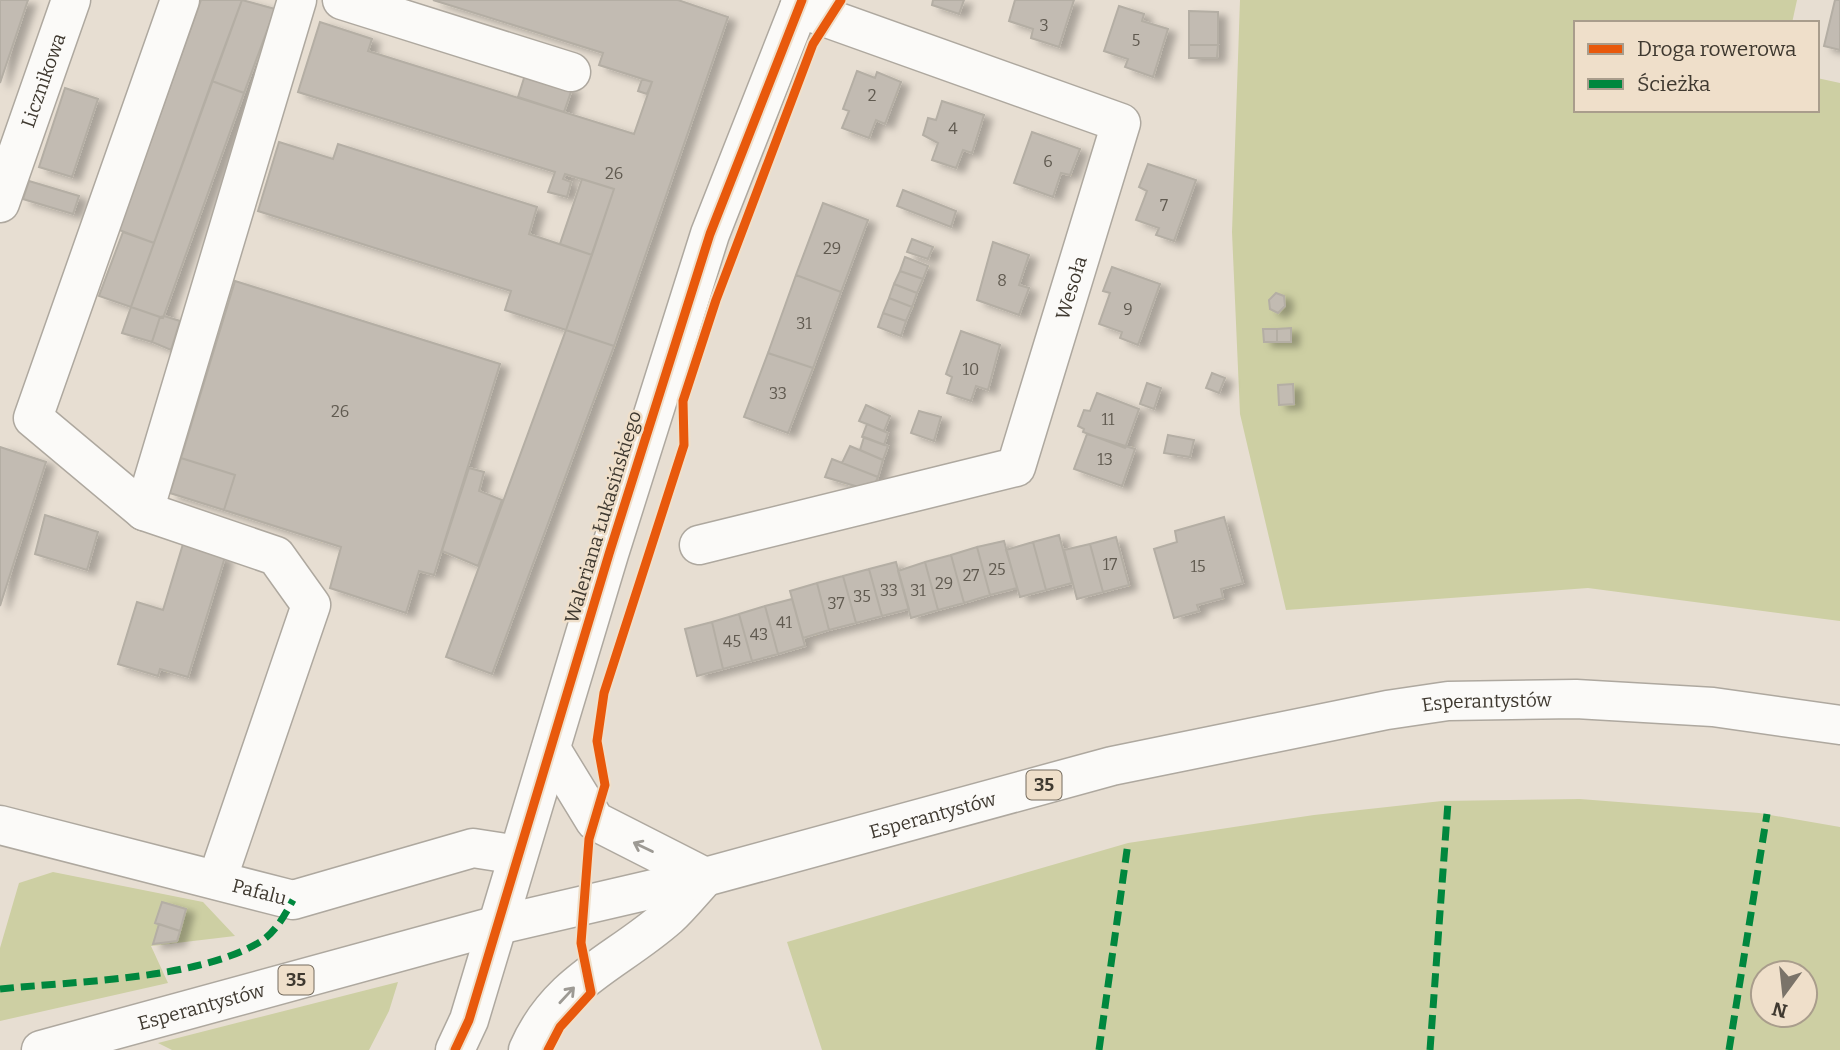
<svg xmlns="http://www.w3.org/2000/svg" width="1840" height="1050" font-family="Bitter,serif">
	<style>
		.green { fill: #cdcfa3; fill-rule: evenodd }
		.building { fill: #c2bbb2; stroke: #b4aea4; stroke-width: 2; filter: url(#shadow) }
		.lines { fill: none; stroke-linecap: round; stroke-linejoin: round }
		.minor-casing { stroke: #aea89f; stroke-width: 41 }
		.major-casing { stroke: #aea89f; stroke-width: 41 }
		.minor { stroke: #fbfaf8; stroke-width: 38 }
		.major { stroke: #fbfaf8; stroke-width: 38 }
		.quiet { stroke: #00873e; stroke-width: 7; stroke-dasharray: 14 7; stroke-linecap: butt }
		.cycleway-casing { stroke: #efdfca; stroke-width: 13 }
		.cycleway { stroke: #e8590c; stroke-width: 9 }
		.oneway { stroke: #9d9a94 }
		.labels { text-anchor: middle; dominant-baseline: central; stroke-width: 5; stroke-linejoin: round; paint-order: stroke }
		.number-label { font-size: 16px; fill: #605a50 }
		.shield { fill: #efdfca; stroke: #746b5e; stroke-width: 2 }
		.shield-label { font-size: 18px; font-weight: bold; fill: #3f3930 }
		.street-label { font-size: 19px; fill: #3f3930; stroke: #efdfca }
	</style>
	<defs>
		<filter id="shadow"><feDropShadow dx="8" dy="4.5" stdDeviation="3.5" flood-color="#0004"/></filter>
	</defs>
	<rect width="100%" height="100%" fill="#e7ded2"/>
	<path class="green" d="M1240 0H1797L1792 23H1576V110H1817V78L1840 83V621L1588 588 1286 610 1240 414 1232 232Z
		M1580 799 1759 813 1840 827V1050H822L787 942 1128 843 1314 815 1442 801ZM1805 973V1015H1763V973Z
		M53 872 203 902 235 936 151 946 168 983 0 1021V948L19 883Z
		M398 982 389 1011 369 1050H172L158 1043Z"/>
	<path class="building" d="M0 0H28L0 83Z
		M201 0H242L154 243 119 230Z
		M242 0 275 9 244 93 212 81Z
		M433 0H678L728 17 614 346 566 330 614 189 565 174 563 179 571 182 567 197 548 192 555 172 298 92 320 22 372 39 368 51 634 134 652 82 599 65 603 53Z
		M933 0H964L959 14 932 5Z
		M1015 0H1074L1059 47 1031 38 1033 29 1009 21Z
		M1835 0H1840V50L1824 46Z
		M1119 6 1144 14 1142 21 1168 29 1153 77 1125 67 1128 59 1104 51Z
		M1189 11 1218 12V45H1189Z
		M1189 45H1218L1217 58H1189Z
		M857 71 875 78 877 72 901 82 885 124 876 120 869 138 842 128 849 111 843 109Z
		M525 75 572 89 564 112 518 97Z
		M642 79 652 82 647 94 638 91Z
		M212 81 244 93 163 318 131 307Z
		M65 88 98 99 72 177 39 167Z
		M942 101 984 115 972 153 963 150 956 168 932 160 938 143 923 135 928 118 936 120Z
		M1032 132 1080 149 1070 175 1061 173 1053 197 1014 183Z
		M279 142 333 159 338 144 537 207 529 234 592 255 566 330 505 310 511 291 258 211Z
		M1148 164 1196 180 1174 241 1156 235 1159 228 1136 220 1147 191 1139 187Z
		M582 179 614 189 592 255 560 244Z
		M29 181 79 196 73 214 23 199Z
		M903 190 956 211 951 227 897 206Z
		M823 203 868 220 841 292 796 275Z
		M123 232 154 243 131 307 99 296Z
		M912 239 933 247 928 259 907 252Z
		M993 242 1029 255 1019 285 1029 288 1019 315 977 300Z
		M905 257 928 266 923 279 900 271Z
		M1112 267 1160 284 1138 345 1120 338 1122 332 1099 324 1110 293 1103 291Z
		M900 271 923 279 917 293 894 284Z
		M796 275 841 292 813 368 768 353Z
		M235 281 500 364 434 575 419 571 406 613 330 588 341 547 224 510 235 475 181 458Z
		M894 284 917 293 912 307 889 298Z
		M1276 293 1284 296 1285 306 1278 313 1270 309 1269 300Z
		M889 298 912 307 906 321 883 313Z
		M131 307 160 317 152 342 122 333Z
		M883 313 906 321 901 336 878 327Z
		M164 316 180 321 171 350 152 342 160 317Z
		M1291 328V342H1277V329Z
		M1263 329H1277V342H1264Z
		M566 330 614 346 492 674 446 657Z
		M961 331 1000 345 988 390 976 386 971 401 947 393 952 377 946 374Z
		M768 353 813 368 788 433 744 417Z
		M1212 373 1225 378 1219 393 1206 388Z
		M1147 383 1161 388 1154 409 1140 404Z
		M1293 384 1294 404 1279 405 1278 385Z
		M1097 393 1139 409 1125 448 1083 432 1084 429 1078 426 1084 410 1090 411Z
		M866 405 890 416 884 431 859 421Z
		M919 411 941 417 934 441 911 433Z
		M867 424 888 433 884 445 862 437Z
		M1087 434 1135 449 1122 486 1074 469Z
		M1168 435 1194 440 1190 457 1164 453Z
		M864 437 888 446 883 460 860 450Z
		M850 446 883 460 878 477 842 463Z
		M0 447 46 462 0 606Z
		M181 458 235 475 224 510 170 493Z
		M832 459 878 477 872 491 825 477Z
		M469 468 484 472 479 491 502 500 478 566 442 551Z
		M45 515 98 532 87 570 35 554Z
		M1224 517 1243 583 1221 589 1223 598 1197 605 1199 611 1174 618 1154 549 1177 542 1175 531Z
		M1059 535 1072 583 1046 590 1033 542Z
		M1116 537 1129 585 1103 592 1090 544Z
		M1004 541 1017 588 990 595 977 547Z
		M1033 542 1046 590 1020 597 1006 550Z
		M183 544 225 557 188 677 160 669 158 676 118 664 137 602 163 610Z
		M1090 544 1103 592 1077 599 1064 550Z
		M977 547 990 595 964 603 951 555Z
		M951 555 964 603 938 610 925 562Z
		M896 562 909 609 882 616 869 569Z
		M925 562 938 610 911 618 898 571Z
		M869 569 882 616 856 623 843 576Z
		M843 576 856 623 829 630 817 583Z
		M817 583 829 630 803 638 790 591Z
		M792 599 805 646 778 654 765 606Z
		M765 606 778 654 752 661 739 614Z
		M739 614 752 661 723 669 712 622Z
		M712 622 723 669 697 676 685 629Z
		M162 902 186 909 180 931 155 923Z
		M159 924 180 931 177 941 153 944Z"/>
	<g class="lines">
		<defs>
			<g id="minor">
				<path d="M180 0 33 418 144 511 276 556 311 605 217 880"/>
				<path d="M342 0 571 72"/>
				<path id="s1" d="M0 203 71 0"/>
				<path d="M144 511 297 0"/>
				<path id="s2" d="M699 545 1016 467 1121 123 799 8"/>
				<path id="s3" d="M0 825 293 900 473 848 518 855"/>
				<path d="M455 1050 469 1020 609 554 710 234 802 0"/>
				<path d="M528 1050C558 981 617 962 668 917 681 905 693 890 705 877L595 821 551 749"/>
			</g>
			<g id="major">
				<path id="s4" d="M41 1050 498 925 705 877 1112 766 1387 710 1448 701 1576 699 1713 707 1840 725"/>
			</g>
		</defs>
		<use href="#minor" class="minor-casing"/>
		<use href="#major" class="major-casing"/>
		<use href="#minor" class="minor"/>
		<use href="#major" class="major"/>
		<path class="quiet" d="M0 989C75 981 196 980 260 942 275 933 285 915 293 900
			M1099 1050 1128 843
			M1430 1050 1448 802
			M1729 1050 1767 814"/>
		<defs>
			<path id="cycleway" d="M455 1050 469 1020 609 554 710 234 802 0
				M548 1050 560 1027 591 993 581 943 589 839 605 785 597 741 604 693 684 445 683 401 716 300 813 44 841 0"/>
		</defs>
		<use href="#cycleway" class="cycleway-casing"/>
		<use href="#cycleway" class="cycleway"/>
	</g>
	<defs><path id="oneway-shaft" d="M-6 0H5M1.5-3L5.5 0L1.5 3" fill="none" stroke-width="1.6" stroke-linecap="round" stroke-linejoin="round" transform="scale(1.75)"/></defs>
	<g class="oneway">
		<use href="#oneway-shaft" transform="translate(643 847) rotate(-154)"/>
		<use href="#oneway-shaft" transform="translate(567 995) rotate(-47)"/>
	</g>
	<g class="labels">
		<g class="number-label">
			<text x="1044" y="25">3</text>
			<text x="1136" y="40">5</text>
			<text x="872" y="95">2</text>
			<text x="953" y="128">4</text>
			<text x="1048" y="161">6</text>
			<text x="614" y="173">26</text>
			<text x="1164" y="205">7</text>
			<text x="832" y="248">29</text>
			<text x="1002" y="280">8</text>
			<text x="1128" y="309">9</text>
			<text x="804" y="323">31</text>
			<text x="971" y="369">10</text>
			<text x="778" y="393">33</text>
			<text x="340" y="411">26</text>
			<text x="1108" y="419">11</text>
			<text x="1105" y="459">13</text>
			<text x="1110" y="564">17</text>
			<text x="1198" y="566">15</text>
			<text x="997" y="569">25</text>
			<text x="971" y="575">27</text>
			<text x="944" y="583">29</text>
			<text x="889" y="590">33</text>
			<text x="918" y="590">31</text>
			<text x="862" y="596">35</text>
			<text x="836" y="603">37</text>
			<text x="784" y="622">41</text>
			<text x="759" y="634">43</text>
			<text x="732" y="641">45</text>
		</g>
		<g class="shield">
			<rect x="1026.5" y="770.5" width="35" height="29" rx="5"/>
			<rect x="278.5" y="965.5" width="35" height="29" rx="5"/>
		</g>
		<g class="shield-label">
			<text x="1044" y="785">35</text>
			<text x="296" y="980">35</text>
		</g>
		<g class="street-label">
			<text stroke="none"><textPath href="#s1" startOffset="130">Licznikowa</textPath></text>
			<text stroke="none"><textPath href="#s2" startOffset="514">Wesoła</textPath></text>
			<text transform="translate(603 517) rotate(-73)">Waleriana Łukasińskiego</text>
			<text stroke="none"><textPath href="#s4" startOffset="1489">Esperantystów</textPath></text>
			<text stroke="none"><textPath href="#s4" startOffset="922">Esperantystów</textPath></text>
			<text stroke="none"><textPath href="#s3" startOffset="268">Pafalu</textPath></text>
			<text stroke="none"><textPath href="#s4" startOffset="166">Esperantystów</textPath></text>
		</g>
	</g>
	<rect x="1574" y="21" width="245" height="91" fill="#efdfca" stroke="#a99d8c" stroke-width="2"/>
	<rect x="1588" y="44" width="35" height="10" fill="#e8590c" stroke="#a99d8c" stroke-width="2"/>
	<text x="1637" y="56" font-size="21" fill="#3f3930">Droga rowerowa</text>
	<rect x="1588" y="79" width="35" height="10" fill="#00873e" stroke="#a99d8c" stroke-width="2"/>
	<text x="1637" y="91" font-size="21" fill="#3f3930">Ścieżka</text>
	<g transform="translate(1784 994) rotate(195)"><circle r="33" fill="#efdfca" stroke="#a99d8c" stroke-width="2"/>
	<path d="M0-5L12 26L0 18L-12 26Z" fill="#7a7369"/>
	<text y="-10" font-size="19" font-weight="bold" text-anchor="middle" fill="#3f3930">N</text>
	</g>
</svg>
